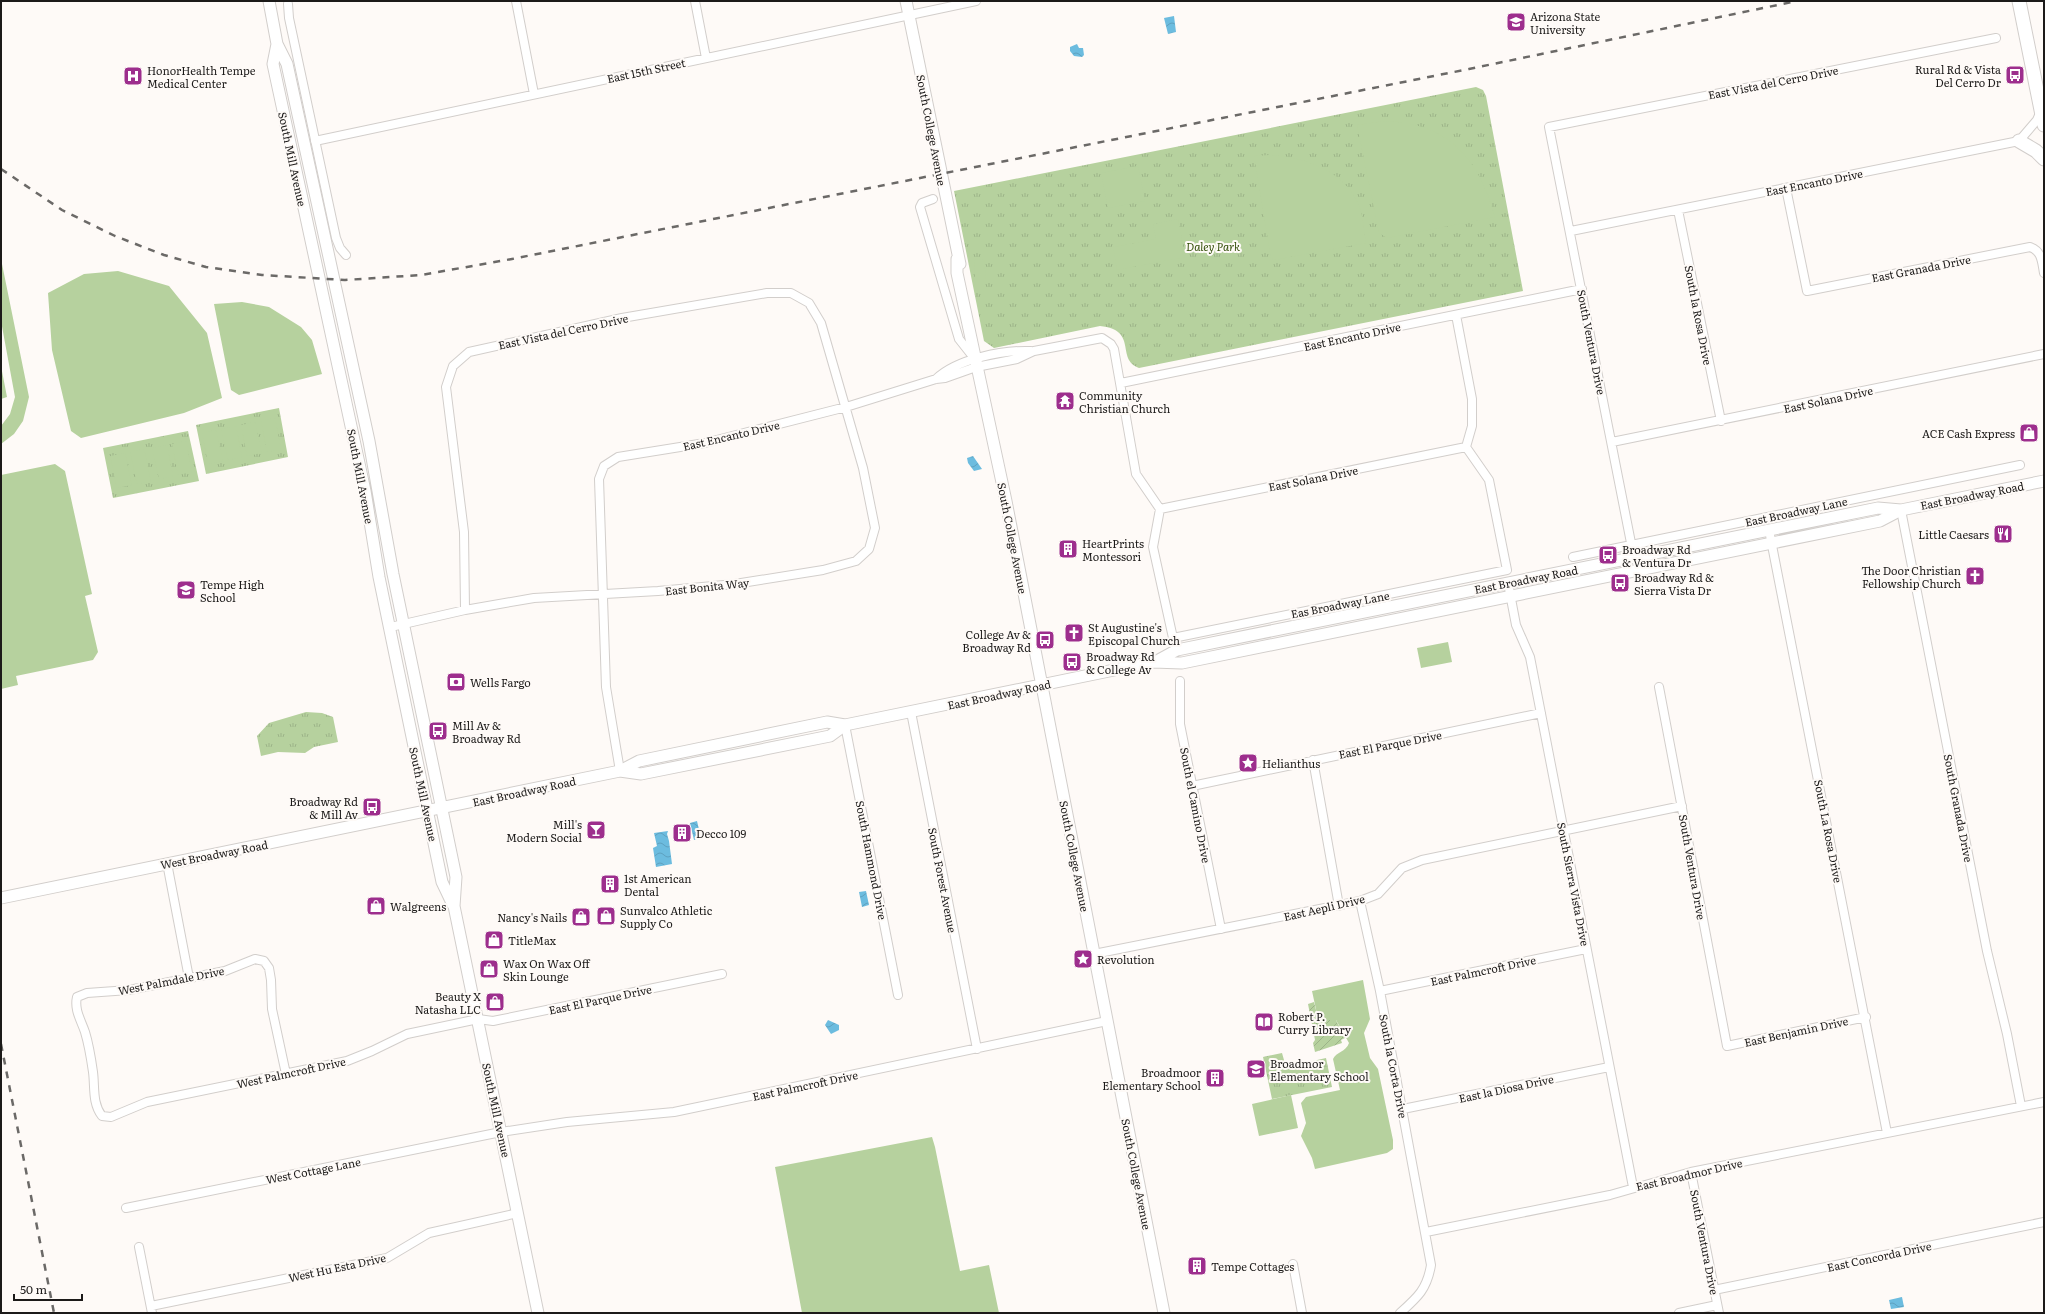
<svg xmlns="http://www.w3.org/2000/svg" width="2045" height="1314" font-family="Literata,serif">
	<style>
		.grass { fill: url(#grass-tufts) }
		.garden { fill: url(#garden-furrows) }
		.pitch { fill: #b6d19e }
		.water { fill: url(#water-waves) }
		.lines { fill: none; stroke-linecap: round; stroke-linejoin: round }
		.street-casing { stroke: #d2cecb; stroke-width: 10 }
		.secondary-casing { stroke: #d2cecb; stroke-width: 13 }
		.primary-casing { stroke: #d2cecb; stroke-width: 15 }
		.street { stroke: #fff; stroke-width: 8 }
		.secondary { stroke: #fff; stroke-width: 11 }
		.primary { stroke: #fff; stroke-width: 13 }
		.rail { stroke: #6b6967; stroke-width: 2.5; stroke-dasharray: 7 7; stroke-linecap: butt }
		.labels { text-anchor: middle; dominant-baseline: central; stroke-width: 4; stroke-linejoin: round; paint-order: stroke }
		.poi-label { font-size: 11px; fill: #1c1a19; stroke: #fefaf7; text-anchor: start }
		.street-label { font-size: 11px; fill: #1c1a19; stroke: #fefaf7 }
		.park-label { font-size: 11px; font-style: italic; fill: #314d07; stroke: #fefaf7 }
	</style>
	<defs>
		<pattern id="grass-tufts" width="24" height="20" patternUnits="userSpaceOnUse"><rect width="24" height="20" fill="#b6d19e"/><path d="M3 7l-1-3M5 7V3M7 7l1-3M15 17l-1-3M17 17v-4M19 17l1-3" fill="none" stroke="#9cb388"/></pattern>
		<pattern id="garden-furrows" width="10" height="10" patternUnits="userSpaceOnUse"><rect width="10" height="10" fill="#b6d19e"/><path d="M-1 1l2-2M0 10L10 0M9 11l2-2" fill="none" stroke="#9cb388"/></pattern>
		<pattern id="water-waves" width="16" height="10" patternUnits="userSpaceOnUse"><rect width="16" height="10" fill="#6cbcdf"/><path d="M0 5q4-4 8 0t8 0" fill="none" stroke="#5da1bf"/></pattern>
	</defs>
	<rect width="100%" height="100%" fill="#fefaf7"/>
	<path class="grass" d="M1476 87 1483 90 1486 96 1523 291 1139 368C1115 359 1139 330 1100 326L994 348 984 341 954 191Z
		M279 408 288 457 206 474 196 425Z
		M188 431 199 481 113 498 103 448Z
		M306 712 322 713 333 717 338 742 314 747 305 753 278 752 261 756 257 736 269 723Z
		M1282 1053 1286 1067 1326 1058 1332 1087 1272 1099 1263 1057Z"/>
	<path class="garden" d="M1314 1002 1317 1014 1323 1019 1336 1020 1341 1030 1347 1037 1341 1040 1342 1043 1315 1052 1313 1043 1315 1040 1308 1004Z"/>
	<path class="pitch" d="M1385 121C1448 123 1479 158 1495 217L1387 238 1379 233 1357 125Z
		M1269 155C1303 157 1342 169 1358 203 1363 214 1364 230 1366 243L1274 260 1271 258 1254 156Z
		M1138 166 1145 201 1108 208 1101 173Z
		M1178 219 1185 257 1117 270 1113 247 1156 239 1153 224Z
		M1 259 29 397 23 421 14 434 1 444V426L10 414 15 397 1 321Z
		M984 259 986 280H975L974 260Z
		M118 271 169 286 207 333 222 398 184 413 81 438 71 431 52 350 48 293 84 274Z
		M242 302 269 307 301 327 312 340 322 374 239 395 231 390 214 304Z
		M1 366 7 397 1 399Z
		M275 418 281 449 267 452 261 421Z
		M255 422 262 453 247 456 241 425Z
		M236 426 242 457 228 460 221 429Z
		M216 430 223 461 208 464 202 433Z
		M186 441 192 472 178 475 172 444Z
		M167 445 173 476 159 479 152 448Z
		M144 449 151 481 137 484 130 452Z
		M125 453 132 485 117 488 110 456Z
		M55 464 65 471 92 594 85 596 98 652 93 660 16 676 18 685 1 689V475Z
		M1448 642 1452 662 1421 668 1417 648Z
		M1363 980 1370 1019 1364 1033 1370 1058 1378 1069 1393 1140V1149L1387 1153 1315 1169 1312 1158 1301 1136 1306 1123 1301 1103 1306 1097 1340 1090 1333 1059C1336 1052 1346 1052 1349 1043L1336 1020H1325L1317 1014 1312 991Z
		M1291 1095 1298 1128 1259 1136 1252 1104Z
		M932 1137 935 1147 960 1271 989 1265 999 1313H802L775 1167Z"/>
	<path class="water" d="M1174 16 1176 32 1168 34 1164 18Z
		M1077 44 1079 48H1083L1084 55 1082 57 1074 56 1070 51V47Z
		M973 456 982 469 974 471 968 463 967 458Z
		M697 821 701 838 694 840 690 823Z
		M668 831 667 834 669 841 672 864 656 867 653 848 657 846 654 833Z
		M866 891 869 905 862 907 859 892Z
		M828 1020 839 1025V1030L831 1034 825 1025Z
		M1902 1297 1904 1307 1891 1309 1889 1300Z"/>
	<g class="lines">
		<defs>
			<path id="street" d="M516 1 534 94
				M695 1 706 58
				M288 4 289 18 336 238 340 248 346 255
				M315 141 976 1
				M1786 188 1807 291 2030 247C2042 251 2042 262 2044 273
				M933 199 922 203 920 207 959 339 974 358
				M1678 210 1721 421
				M1571 231 2019 141 2037 120 2040 113
				M936 379C957 359 1002 350 1031 351
				M1121 383 1582 289
				M1612 442 2044 354
				M1160 509 1466 447
				M1901 510 1987 951 2007 1034 2021 1106
				M1769 530 1887 1133
				M1573 557 2020 465
				M1634 558 1549 127 1996 38
				M1508 583 1516 625 1530 657 1633 1187
				M395 626 465 610 534 598 658 591 735 584 823 570 856 561 869 549 875 528 863 468 821 323 809 303 791 293H767L622 318 469 352 453 366 446 387 464 532 465 610
				M1180 681V724L1221 929
				M1659 687 1727 1046 1866 1017
				M911 712 977 1049
				M845 725 898 995
				M1313 760 1339 906
				M620 771 606 687 599 479 604 466 618 457 705 443 846 407 936 379 945 378 976 367 1017 359 1034 351 1102 338 1111 344 1114 349 1136 474 1160 509 1153 547 1173 638 1507 570 1489 480 1466 447 1472 426V399L1456 315
				M1192 786 1541 713
				M167 863 189 978
				M1360 901 1380 991 1431 1265C1427 1289 1418 1297 1400 1313
				M1094 954 1360 901 1378 894 1402 868 1422 860 1682 806
				M1380 991 1586 949
				M286 1074 272 1009 271 980 269 968 264 961 255 959 225 971 129 990 87 993 77 997C74 1010 81 1020 85 1032 89 1045 91 1058 93 1072 95 1087 92 1103 102 1116L111 1117 147 1102 347 1061 372 1051 407 1034 478 1019 493 1021 722 974
				M1403 1109 1609 1067
				M1691 1172 1719 1313
				M126 1208 501 1132 567 1122 674 1112 1107 1021
				M1426 1232 1610 1195 1691 1172 2044 1102
				M139 1247 152 1313
				M1293 1264 1302 1313
				M1714 1290 2044 1222
				M151 1306 387 1258 429 1233 518 1213
				M1679 1313 1717 1305"/>
			<path id="secondary" d="M269 1 277 44 287 64 369 441 393 574 456 877 454 906 538 1313
				M906 1 960 264
				M277 44 273 64 365 491 379 577 442 882 453 905
				M957 259V273L1006 501 1164 1313
				M1155 662 1177 650 1878 508 1901 510 2044 481
				M620 771 641 774 830 736 845 725
				M1 898 620 771 639 761 827 722 845 725 1153 662 1182 663 1880 521 1901 510"/>
			<path id="primary" d="M2019 1 2044 125
				M2019 141 2036 151 2044 159"/>
		</defs>
		<use href="#street" class="street-casing"/>
		<use href="#secondary" class="secondary-casing"/>
		<use href="#primary" class="primary-casing"/>
		<use href="#street" class="street"/>
		<use href="#secondary" class="secondary"/>
		<use href="#primary" class="primary"/>
		<path class="rail" d="M1 169 62 210 115 236 164 255 206 267 262 275 345 280 421 275 512 259 1469 69 1797 1
			M1 1044 54 1313"/>
	</g>
	<defs>
		<symbol id="university-square" viewBox="-11 -11 22 22"><rect x="-9" y="-9" width="18" height="18" rx="4" fill="#9d2e8d" stroke="#fefaf7"/><path d="M0-5L7-2L0 1L-7-2ZM-4 1L0 2.5L4 1V4Q0 6-4 4Z" fill="#fff"/></symbol>
		<symbol id="bus-square" viewBox="-11 -11 22 22"><rect x="-9" y="-9" width="18" height="18" rx="4" fill="#9d2e8d" stroke="#fefaf7"/><path d="M-5-6H5V4H4V6H2V4H-2V6H-4V4H-5ZM-3.5-4V0h7V-4ZM-3.5 1.2v1.5H-2V1.2ZM2 1.2v1.5H3.5V1.2Z" fill="#fff"/></symbol>
		<symbol id="hospital-square" viewBox="-11 -11 22 22"><rect x="-9" y="-9" width="18" height="18" rx="4" fill="#9d2e8d" stroke="#fefaf7"/><path d="M-5-5h3v3.5h4V-5h3V5h-3V1.5h-4V5h-3Z" fill="#fff"/></symbol>
		<symbol id="temple-square" viewBox="-11 -11 22 22"><rect x="-9" y="-9" width="18" height="18" rx="4" fill="#9d2e8d" stroke="#fefaf7"/><path d="M0-6L5-2H3V0L6.5 2.5H4V6H1.5V3h-3V6H-4V2.5H-6.5L-3 0V-2H-5Z" fill="#fff"/></symbol>
		<symbol id="shop-square" viewBox="-11 -11 22 22"><rect x="-9" y="-9" width="18" height="18" rx="4" fill="#9d2e8d" stroke="#fefaf7"/><path d="M-5-2.5h2.3a2.7 3.5 0 0 1 5.4 0H5L5.5 6h-11ZM-1.5-2.5h3a1.5 2.3 0 0 0-3 0Z" fill="#fff"/></symbol>
		<symbol id="restaurant-square" viewBox="-11 -11 22 22"><rect x="-9" y="-9" width="18" height="18" rx="4" fill="#9d2e8d" stroke="#fefaf7"/><path d="M-5-6h1v4h1v-4h1v4h1v-4h1v5L-1.5 .5V6h-2V.5L-5-1ZM5-6V6H3V1.5H1.5Q1.5-4 5-6Z" fill="#fff"/></symbol>
		<symbol id="building-square" viewBox="-11 -11 22 22"><rect x="-9" y="-9" width="18" height="18" rx="4" fill="#9d2e8d" stroke="#fefaf7"/><path d="M-4-6H4V6H1V3H-1V6H-4ZM-2.5-4.3h1.7v1.8h-1.7ZM.8-4.3h1.7v1.8H.8ZM-2.5-1h1.7V.8h-1.7ZM.8-1h1.7V.8H.8Z" fill="#fff"/></symbol>
		<symbol id="church-square" viewBox="-11 -11 22 22"><rect x="-9" y="-9" width="18" height="18" rx="4" fill="#9d2e8d" stroke="#fefaf7"/><path d="M-1.2-6h2.4v3.5h3.3v2.4h-3.3V6h-2.4V-.1h-3.3v-2.4h3.3Z" fill="#fff"/></symbol>
		<symbol id="school-square" viewBox="-11 -11 22 22"><rect x="-9" y="-9" width="18" height="18" rx="4" fill="#9d2e8d" stroke="#fefaf7"/><path d="M0-5L7-2L0 1L-7-2ZM-4 1L0 2.5L4 1V4Q0 6-4 4Z" fill="#fff"/></symbol>
		<symbol id="bank-square" viewBox="-11 -11 22 22"><rect x="-9" y="-9" width="18" height="18" rx="4" fill="#9d2e8d" stroke="#fefaf7"/><path d="M-6-4H6V4H-6ZM0-2.3a2.3 2.3 0 1 0 0 4.6a2.3 2.3 0 1 0 0-4.6Z" fill="#fff"/></symbol>
		<symbol id="sight-square" viewBox="-11 -11 22 22"><rect x="-9" y="-9" width="18" height="18" rx="4" fill="#9d2e8d" stroke="#fefaf7"/><path d="M0-6L1.8-2.2L6-1.7L2.9 1.2L3.7 5.4L0 3.3L-3.7 5.4L-2.9 1.2L-6-1.7L-1.8-2.2Z" fill="#fff"/></symbol>
		<symbol id="bar-square" viewBox="-11 -11 22 22"><rect x="-9" y="-9" width="18" height="18" rx="4" fill="#9d2e8d" stroke="#fefaf7"/><path d="M-6-5H6L.8 .8V4.5H3.5V6h-7V4.5H-.8V.8Z" fill="#fff"/></symbol>
		<symbol id="library-square" viewBox="-11 -11 22 22"><rect x="-9" y="-9" width="18" height="18" rx="4" fill="#9d2e8d" stroke="#fefaf7"/><path d="M-6-4Q-3-5.5-.7-3.5V5Q-3 3-6 4ZM6-4Q3-5.5 .7-3.5V5Q3 3 6 4Z" fill="#fff"/></symbol>
	</defs>
	<g fill-rule="evenodd">
		<use href="#university-square" x="1505" y="11" width="22" height="22"/>
		<use href="#bus-square" x="2004" y="64" width="22" height="22"/>
		<use href="#hospital-square" x="122" y="65" width="22" height="22"/>
		<use href="#temple-square" x="1054" y="390" width="22" height="22"/>
		<use href="#shop-square" x="2018" y="422" width="22" height="22"/>
		<use href="#restaurant-square" x="1992" y="523" width="22" height="22"/>
		<use href="#building-square" x="1057" y="538" width="22" height="22"/>
		<use href="#bus-square" x="1597" y="544" width="22" height="22"/>
		<use href="#church-square" x="1964" y="565" width="22" height="22"/>
		<use href="#bus-square" x="1609" y="572" width="22" height="22"/>
		<use href="#school-square" x="175" y="579" width="22" height="22"/>
		<use href="#church-square" x="1063" y="622" width="22" height="22"/>
		<use href="#bus-square" x="1034" y="629" width="22" height="22"/>
		<use href="#bus-square" x="1061" y="651" width="22" height="22"/>
		<use href="#bank-square" x="445" y="671" width="22" height="22"/>
		<use href="#bus-square" x="427" y="720" width="22" height="22"/>
		<use href="#sight-square" x="1237" y="752" width="22" height="22"/>
		<use href="#bus-square" x="361" y="796" width="22" height="22"/>
		<use href="#bar-square" x="585" y="819" width="22" height="22"/>
		<use href="#building-square" x="671" y="822" width="22" height="22"/>
		<use href="#building-square" x="599" y="873" width="22" height="22"/>
		<use href="#shop-square" x="365" y="895" width="22" height="22"/>
		<use href="#shop-square" x="595" y="905" width="22" height="22"/>
		<use href="#shop-square" x="570" y="906" width="22" height="22"/>
		<use href="#shop-square" x="483" y="929" width="22" height="22"/>
		<use href="#sight-square" x="1072" y="948" width="22" height="22"/>
		<use href="#shop-square" x="478" y="958" width="22" height="22"/>
		<use href="#shop-square" x="484" y="991" width="22" height="22"/>
		<use href="#library-square" x="1253" y="1011" width="22" height="22"/>
		<use href="#school-square" x="1245" y="1058" width="22" height="22"/>
		<use href="#building-square" x="1204" y="1067" width="22" height="22"/>
		<use href="#building-square" x="1186" y="1255" width="22" height="22"/>
	</g>
	<g class="labels">
		<g class="poi-label">
			<text x="1530" y="16">Arizona State<tspan x="1530" dy="13">University</tspan></text>
			<text x="2001" y="69" text-anchor="end">Rural Rd &amp; Vista<tspan x="2001" dy="13">Del Cerro Dr</tspan></text>
			<text x="147" y="70">HonorHealth Tempe<tspan x="147" dy="13">Medical Center</tspan></text>
			<text x="1079" y="395">Community<tspan x="1079" dy="13">Christian Church</tspan></text>
			<text x="2015" y="433" text-anchor="end">ACE Cash Express</text>
			<text x="1989" y="534" text-anchor="end">Little Caesars</text>
			<text x="1082" y="543">HeartPrints<tspan x="1082" dy="13">Montessori</tspan></text>
			<text x="1622" y="549">Broadway Rd<tspan x="1622" dy="13">&amp; Ventura Dr</tspan></text>
			<text x="1961" y="570" text-anchor="end">The Door Christian<tspan x="1961" dy="13">Fellowship Church</tspan></text>
			<text x="1634" y="577">Broadway Rd &amp;<tspan x="1634" dy="13">Sierra Vista Dr</tspan></text>
			<text x="200" y="584">Tempe High<tspan x="200" dy="13">School</tspan></text>
			<text x="1088" y="627">St Augustine's<tspan x="1088" dy="13">Episcopal Church</tspan></text>
			<text x="1031" y="634" text-anchor="end">College Av &amp;<tspan x="1031" dy="13">Broadway Rd</tspan></text>
			<text x="1086" y="656">Broadway Rd<tspan x="1086" dy="13">&amp; College Av</tspan></text>
			<text x="470" y="682">Wells Fargo</text>
			<text x="452" y="725">Mill Av &amp;<tspan x="452" dy="13">Broadway Rd</tspan></text>
			<text x="1262" y="763">Helianthus</text>
			<text x="358" y="801" text-anchor="end">Broadway Rd<tspan x="358" dy="13">&amp; Mill Av</tspan></text>
			<text x="582" y="824" text-anchor="end">Mill's<tspan x="582" dy="13">Modern Social</tspan></text>
			<text x="696" y="833">Decco 109</text>
			<text x="624" y="878">1st American<tspan x="624" dy="13">Dental</tspan></text>
			<text x="390" y="906">Walgreens</text>
			<text x="620" y="910">Sunvalco Athletic<tspan x="620" dy="13">Supply Co</tspan></text>
			<text x="567" y="917" text-anchor="end">Nancy's Nails</text>
			<text x="508" y="940">TitleMax</text>
			<text x="1097" y="959">Revolution</text>
			<text x="503" y="963">Wax On Wax Off<tspan x="503" dy="13">Skin Lounge</tspan></text>
			<text x="481" y="996" text-anchor="end">Beauty X<tspan x="481" dy="13">Natasha LLC</tspan></text>
			<text x="1278" y="1016">Robert P.<tspan x="1278" dy="13">Curry Library</tspan></text>
			<text x="1270" y="1063">Broadmor<tspan x="1270" dy="13">Elementary School</tspan></text>
			<text x="1201" y="1072" text-anchor="end">Broadmoor<tspan x="1201" dy="13">Elementary School</tspan></text>
			<text x="1211" y="1266">Tempe Cottages</text>
		</g>
		<g class="street-label">
			<text transform="translate(646 70) rotate(-12)">East 15th Street</text>
			<text transform="translate(1773 82) rotate(-11)">East Vista del Cerro Drive</text>
			<text transform="translate(932 130) rotate(79)">South College Avenue</text>
			<text transform="translate(293 159) rotate(78)">South Mill Avenue</text>
			<text transform="translate(1814 182) rotate(-11)">East Encanto Drive</text>
			<text transform="translate(1921 268) rotate(-11)">East Granada Drive</text>
			<text transform="translate(1699 315) rotate(79)">South la Rosa Drive</text>
			<text transform="translate(563 331) rotate(-12)">East Vista del Cerro Drive</text>
			<text transform="translate(1352 336) rotate(-12)">East Encanto Drive</text>
			<text transform="translate(1592 342) rotate(79)">South Ventura Drive</text>
			<text transform="translate(1828 399) rotate(-12)">East Solana Drive</text>
			<text transform="translate(731 435) rotate(-13)">East Encanto Drive</text>
			<text transform="translate(361 476) rotate(79)">South Mill Avenue</text>
			<text transform="translate(1313 478) rotate(-11)">East Solana Drive</text>
			<text transform="translate(1972 495) rotate(-11)">East Broadway Road</text>
			<text transform="translate(1796 511) rotate(-12)">East Broadway Lane</text>
			<text transform="translate(1013 538) rotate(79)">South College Avenue</text>
			<text transform="translate(1526 579) rotate(-11)">East Broadway Road</text>
			<text transform="translate(707 586) rotate(-6)">East Bonita Way</text>
			<text transform="translate(1340 604) rotate(-11)">Eas Broadway Lane</text>
			<text transform="translate(999 694) rotate(-12)">East Broadway Road</text>
			<text transform="translate(1390 744) rotate(-11)">East El Parque Drive</text>
			<text transform="translate(524 791) rotate(-12)">East Broadway Road</text>
			<text transform="translate(424 794) rotate(78)">South Mill Avenue</text>
			<text transform="translate(1196 805) rotate(79)">South el Camino Drive</text>
			<text transform="translate(1959 808) rotate(79)">South Granada Drive</text>
			<text transform="translate(1829 831) rotate(79)">South La Rosa Drive</text>
			<text transform="translate(214 854) rotate(-11)">West Broadway Road</text>
			<text transform="translate(1075 856) rotate(79)">South College Avenue</text>
			<text transform="translate(872 860) rotate(79)">South Hammond Drive</text>
			<text transform="translate(1693 867) rotate(80)">South Ventura Drive</text>
			<text transform="translate(943 880) rotate(79)">South Forest Avenue</text>
			<text transform="translate(1574 884) rotate(79)">South Sierra Vista Drive</text>
			<text transform="translate(1324 907) rotate(-13)">East Aepli Drive</text>
			<text transform="translate(1483 970) rotate(-12)">East Palmcroft Drive</text>
			<text transform="translate(171 980) rotate(-11)">West Palmdale Drive</text>
			<text transform="translate(600 999) rotate(-12)">East El Parque Drive</text>
			<text transform="translate(1796 1031) rotate(-12)">East Benjamin Drive</text>
			<text transform="translate(1394 1066) rotate(79)">South la Corta Drive</text>
			<text transform="translate(291 1072) rotate(-12)">West Palmcroft Drive</text>
			<text transform="translate(805 1085) rotate(-12)">East Palmcroft Drive</text>
			<text transform="translate(1506 1088) rotate(-12)">East la Diosa Drive</text>
			<text transform="translate(497 1110) rotate(78)">South Mill Avenue</text>
			<text transform="translate(313 1170) rotate(-11)">West Cottage Lane</text>
			<text transform="translate(1137 1174) rotate(79)">South College Avenue</text>
			<text transform="translate(1689 1174) rotate(-13)">East Broadmor Drive</text>
			<text transform="translate(1705 1242) rotate(79)">South Ventura Drive</text>
			<text transform="translate(1879 1256) rotate(-12)">East Concorda Drive</text>
			<text transform="translate(337 1267) rotate(-12)">West Hu Esta Drive</text>
		</g>
		<g class="park-label">
			<text x="1213" y="246">Daley Park</text>
		</g>
	</g>
	<rect width="2045" height="1314" fill="none" stroke="#1c1a19" stroke-width="4"/>
	<path d="M14 1294v6h68v-6" fill="none" stroke="#1c1a19" stroke-width="2"/>
	<text x="20" y="1294" font-size="12" fill="#1c1a19" stroke="#fefaf7" stroke-width="3" paint-order="stroke">50 m</text>
</svg>
